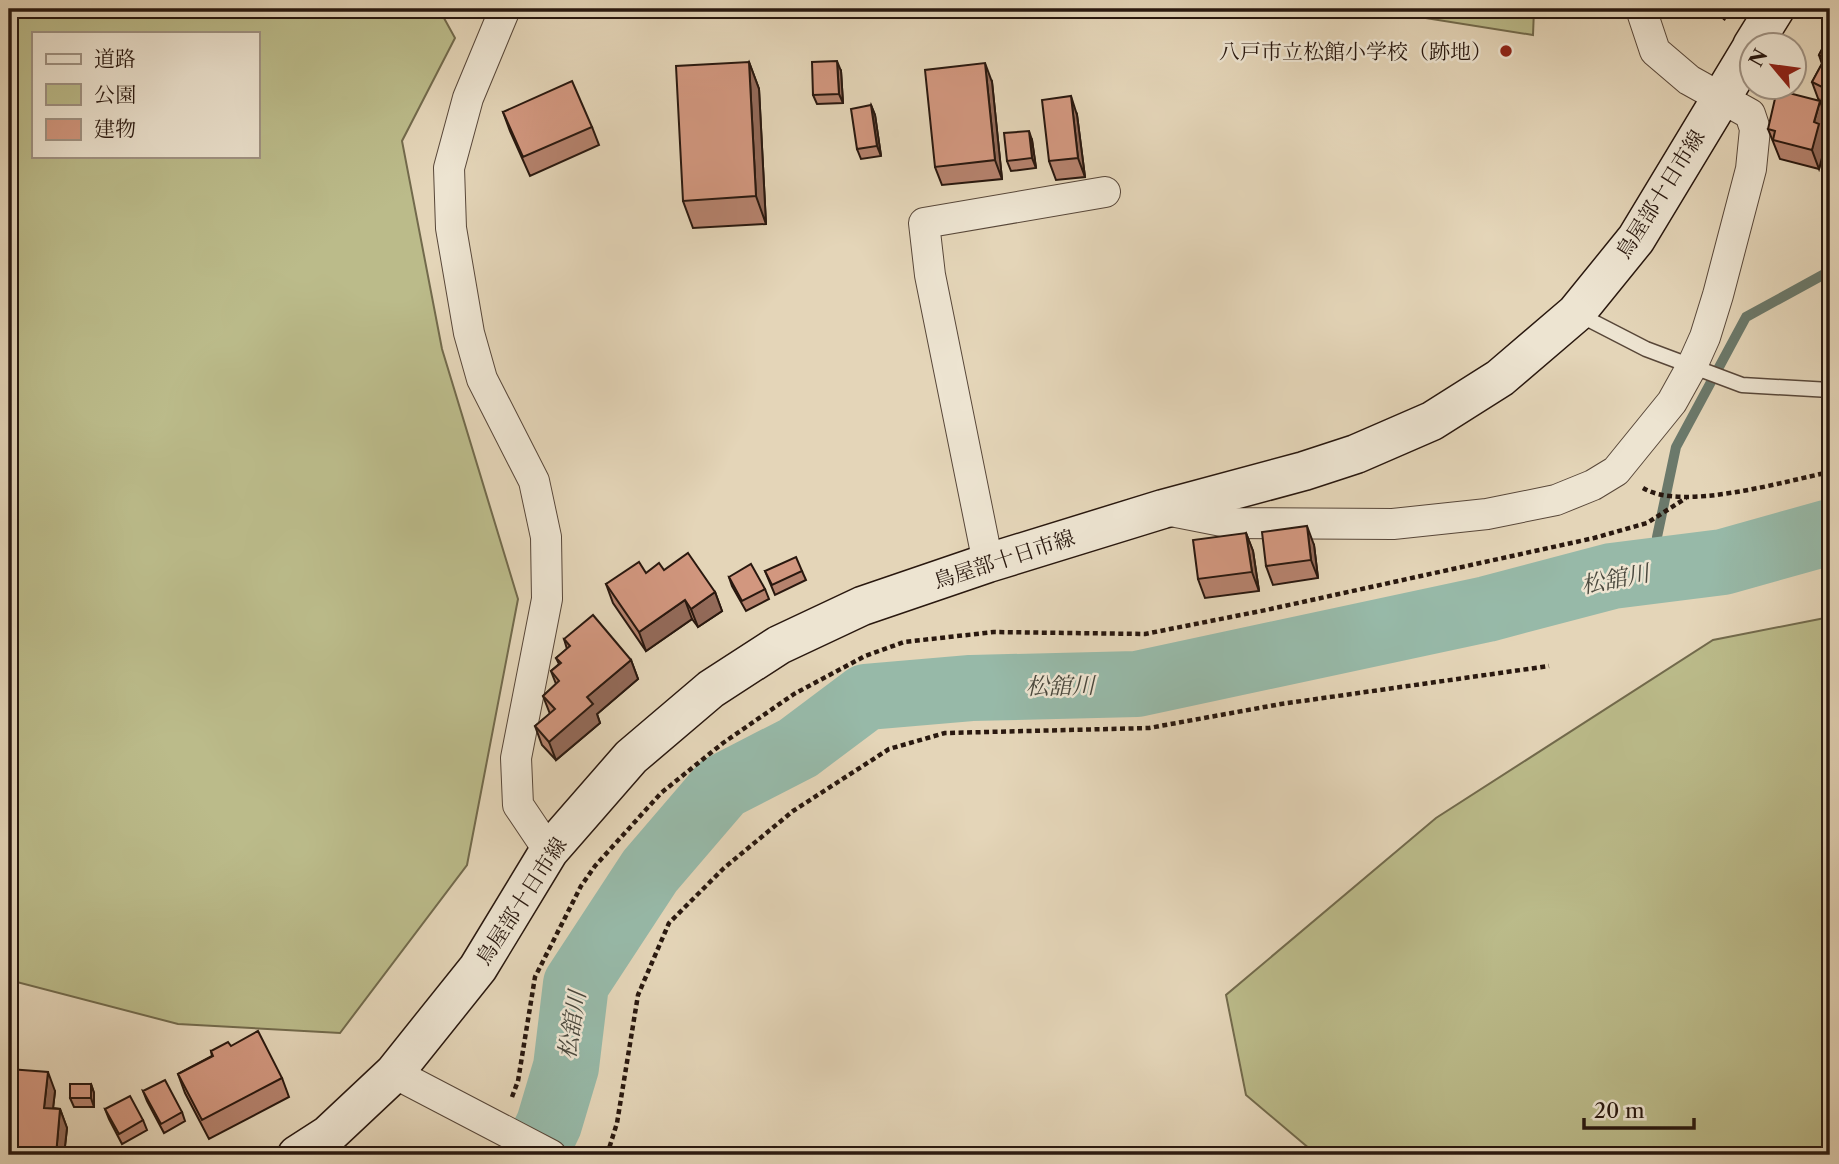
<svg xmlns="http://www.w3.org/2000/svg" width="1839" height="1164" font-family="'Libre Caslon Text','Noto Serif JP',serif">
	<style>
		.green { fill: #bbbb8a; stroke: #726a4c; stroke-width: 2; fill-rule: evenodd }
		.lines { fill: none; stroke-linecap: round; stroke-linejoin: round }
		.stream { stroke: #6b796b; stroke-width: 10 }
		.river { stroke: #97b9a8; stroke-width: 66 }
		.lane-casing { stroke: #584739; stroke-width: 17 }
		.street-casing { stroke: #584739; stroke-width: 32 }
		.secondary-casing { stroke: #29180f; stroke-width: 41 }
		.path { stroke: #29180f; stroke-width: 4.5; stroke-dasharray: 5 3.5; stroke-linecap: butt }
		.lane { stroke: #ede4d1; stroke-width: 14 }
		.street { stroke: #ede4d1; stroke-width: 30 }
		.secondary { stroke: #ede4d1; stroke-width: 38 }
		.wall { fill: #b5826d; stroke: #29180f; stroke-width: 2 }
		.shaded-wall { fill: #936a59; stroke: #29180f; stroke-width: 2 }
		.building { fill: #d2977f; stroke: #29180f; stroke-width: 2 }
		.poi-dot { fill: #8f2418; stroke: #ede4d1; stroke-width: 2.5 }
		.labels { text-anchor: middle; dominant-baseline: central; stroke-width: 5; stroke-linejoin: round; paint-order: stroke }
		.poi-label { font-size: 21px; fill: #29180f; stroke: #ede4d1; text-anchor: end }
		.street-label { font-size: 21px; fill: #29180f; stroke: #ede4d1 }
		.water-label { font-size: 23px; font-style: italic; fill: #4a483d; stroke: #ede4d1 }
	</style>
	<rect width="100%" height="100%" fill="#e4d5b8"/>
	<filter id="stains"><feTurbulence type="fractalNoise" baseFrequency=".00286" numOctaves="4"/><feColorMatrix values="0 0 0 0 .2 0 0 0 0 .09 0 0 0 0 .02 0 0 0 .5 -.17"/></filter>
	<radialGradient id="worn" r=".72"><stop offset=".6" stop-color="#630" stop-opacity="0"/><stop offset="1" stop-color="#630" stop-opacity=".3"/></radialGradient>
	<path class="green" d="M9 9H439L455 38 402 141 442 349 518 599 467 865 340 1033 178 1024 9 980ZM33 33H257V156H33Z
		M1369 9H1534L1533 35Z
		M1830 617V1155H1317L1246 1095 1226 995 1436 818 1713 640Z"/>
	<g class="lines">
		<path class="stream" d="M1669 570 1657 537 1676 447 1746 317 1830 271"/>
		<path class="river" d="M534 1155 549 1124 566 1067 576 984 650 871 722 787 798 748 866 697 971 688 1137 684 1487 609 1612 576 1723 562 1830 532"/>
		<defs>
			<path id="lane" d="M1578 314 1646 349 1742 385 1830 390"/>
			<path id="street" d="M505 9 468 98 449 168 451 228 469 333 482 379 534 481 546 537 547 599 516 758 518 805 549 851
				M1166 510 1232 523 1393 524 1487 514 1556 500 1593 485 1616 471 1672 402 1692 366 1705 337 1718 295 1751 169 1755 129 1750 114 1689 80 1655 51 1641 9
				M988 563 930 275 924 223 1105 192
				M394 1073 551 1155"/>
			<path id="secondary" d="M1752 46 1775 9
				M297 1155 328 1135 394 1073 478 968 549 851 631 757 711 689 779 645 862 606 988 563 1163 509 1304 471 1356 454 1432 421 1500 378 1576 313 1636 239 1752 47"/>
		</defs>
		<use href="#lane" class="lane-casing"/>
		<use href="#street" class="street-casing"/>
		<use href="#secondary" class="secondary-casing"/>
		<path class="path" d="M1709 9 1726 19
			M1643 488C1682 512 1785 481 1830 472
			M512 1097 518 1081 535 977 581 886 595 866 661 793 723 743 794 694 865 656 904 642 994 632 1145 634 1266 610 1594 538 1647 523 1686 498
			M607 1155 617 1123 638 995 669 923 724 868 793 811 889 749 945 733 1149 728 1281 704 1549 666"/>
		<use href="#lane" class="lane"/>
		<use href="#street" class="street"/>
		<use href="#secondary" class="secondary"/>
	</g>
	<path class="wall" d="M1830 34V106L1819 101 1812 82 1822 64 1819 55Z
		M749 62 759 89 766 224 693 228 683 201Z
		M841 71 843 103 817 104 813 95Z
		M992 82 1002 179 942 185 935 167Z
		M871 105 875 115 881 156 861 159 857 149Z
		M503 112 592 127 599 145 530 176 510 131Z
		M1077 115 1085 177 1056 180 1049 161Z
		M1827 120 1823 133 1826 143 1819 169 1780 159 1768 129Z
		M1032 140 1036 168 1011 171 1007 161Z
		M1246 533 1253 551 1259 591 1205 598 1198 579Z
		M1314 545 1318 578 1273 585 1266 566Z
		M664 570 715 592 722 611 698 627 692 619 646 651 613 603 606 584 646 573Z
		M765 571H802L806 580 775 595Z
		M729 577 765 589 769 599 746 611 732 586Z
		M564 639 631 660 638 679 597 714 600 723 556 760 542 745 535 726 550 714 543 696 556 684 551 671 559 664 556 658 567 649Z
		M211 1051 282 1078 289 1097 209 1139 185 1093 178 1074 212 1056Z
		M9 1069 55 1091 53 1108 60 1109 67 1128 64 1155H9Z
		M91 1084 94 1093V1107H74L70 1098Z
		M143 1091 182 1112 185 1121 164 1133 147 1101Z
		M105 1109 143 1120 147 1130 122 1144 109 1119Z"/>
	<path class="shaded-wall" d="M837 61 841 71 843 103 839 94Z
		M749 62 759 89 766 224 756 196Z
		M985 63 992 82 1002 179 995 160Z
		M1071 96 1077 115 1085 177 1078 158Z
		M1820 101 1827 120 1823 133 1826 143 1819 169 1812 150 1814 122Z
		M871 105 875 115 881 156 877 146Z
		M1029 131 1032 140 1036 168 1032 158Z
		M1307 526 1314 545 1318 578 1311 560Z
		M1246 533 1253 551 1259 591 1252 572Z
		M715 592 722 611 698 627 691 609Z
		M685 600 692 619 646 651 639 632Z
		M631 660 638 679 597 714 600 723 556 760 549 742 587 697Z
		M48 1072 55 1091 51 1126 44 1108Z
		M91 1084 94 1093V1107L91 1098Z
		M60 1109 67 1128 64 1155H56Z"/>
	<path class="building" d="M1830 34V91L1812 82 1825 58 1819 55Z
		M837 61 839 94 813 95 812 62Z
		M749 62 756 196 683 201 676 66Z
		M985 63 995 160 935 167 925 70Z
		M572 81 592 127 523 157 503 112Z
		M1777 90 1820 101 1814 122 1819 124 1812 150 1773 140 1775 131 1768 129Z
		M1071 96 1078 158 1049 161 1042 100Z
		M871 105 877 146 857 149 851 109Z
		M1029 131 1032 158 1007 161 1004 133Z
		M1307 526 1311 560 1266 566 1262 532Z
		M1246 533 1252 572 1198 579 1193 540Z
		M688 553 715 592 691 609 685 600 639 632 606 584 639 562 646 573 659 563 664 570Z
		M796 557 802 571 772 585 765 571Z
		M751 564 765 589 742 601 729 577Z
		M593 615 631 660 587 697 593 704 549 742 535 726 555 709 543 696 559 681 551 671 561 663 556 658 570 646 564 639Z
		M258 1031 282 1078 202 1120 178 1074 213 1056 211 1051 228 1042 231 1046Z
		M9 1069 48 1072 44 1108 60 1109 56 1155H14V1151H9Z
		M165 1080 182 1112 161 1124 143 1091Z
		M70 1084H91V1098H70Z
		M130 1096 143 1120 119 1134 105 1109Z
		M1024 1151 1028 1155H1021Z"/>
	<circle class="poi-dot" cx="1506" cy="51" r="7"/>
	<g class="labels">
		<g class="poi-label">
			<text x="1492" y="51">八戸市立松館小学校（跡地）</text>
		</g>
		<g class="street-label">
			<text transform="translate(1660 194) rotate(-58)">鳥屋部十日市線</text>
			<text transform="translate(1004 559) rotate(-18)">鳥屋部十日市線</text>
			<text transform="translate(521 901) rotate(-57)">鳥屋部十日市線</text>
		</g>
		<g class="water-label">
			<text transform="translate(1615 579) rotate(-11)">松舘川</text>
			<text transform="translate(1060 686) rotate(-1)">松舘川</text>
			<text transform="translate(572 1025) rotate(-81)">松舘川</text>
		</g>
	</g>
	<rect width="1839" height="1164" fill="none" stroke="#e4d5b8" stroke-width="35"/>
	<rect x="10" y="10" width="1818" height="1143" fill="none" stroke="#29180f" stroke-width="3.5"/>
	<rect x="18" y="18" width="1804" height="1129" fill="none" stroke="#29180f" stroke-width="2"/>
	<rect x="32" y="32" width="228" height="126" fill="#ede4d1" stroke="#9f9283" stroke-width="2"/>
	<rect x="46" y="54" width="35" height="10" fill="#ede4d1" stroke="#9f9283" stroke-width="2"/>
	<text x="94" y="66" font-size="21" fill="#29180f">道路</text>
	<rect x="46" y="84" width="35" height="21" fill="#bbbb8a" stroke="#9f9283" stroke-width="2"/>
	<text x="94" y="102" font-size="21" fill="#29180f">公園</text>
	<rect x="46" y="119" width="35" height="21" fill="#d2977f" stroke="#9f9283" stroke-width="2"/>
	<text x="94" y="136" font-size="21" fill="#29180f">建物</text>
	<g transform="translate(1773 66) rotate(299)"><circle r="33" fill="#ede4d1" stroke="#9f9283" stroke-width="2"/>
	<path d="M0-5L12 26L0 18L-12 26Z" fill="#8f2418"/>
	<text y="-10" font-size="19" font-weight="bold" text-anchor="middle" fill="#29180f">N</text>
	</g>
	<path d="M1584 1118v10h110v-10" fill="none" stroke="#29180f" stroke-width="3.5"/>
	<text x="1594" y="1118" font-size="21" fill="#29180f" stroke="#ede4d1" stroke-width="5" paint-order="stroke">20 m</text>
	<rect width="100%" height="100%" filter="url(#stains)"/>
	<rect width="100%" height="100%" fill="url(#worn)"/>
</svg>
